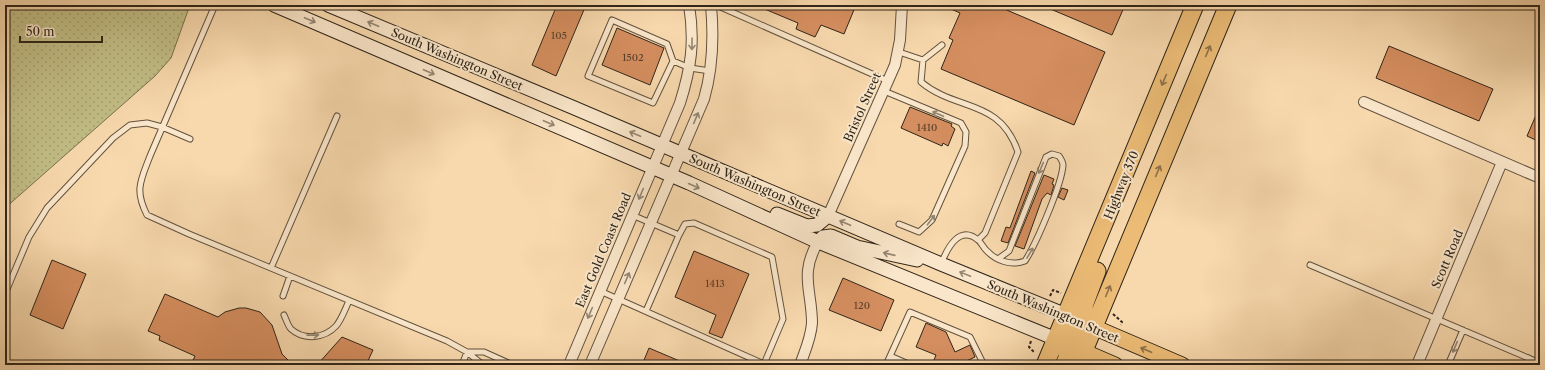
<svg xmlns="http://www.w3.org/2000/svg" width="1545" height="370" font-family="'Libre Caslon Text',serif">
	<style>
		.grass { fill: url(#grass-dots); stroke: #787250 }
		.building { fill: #d58e5f; stroke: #2f2519 }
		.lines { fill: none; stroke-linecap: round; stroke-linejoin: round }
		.lane-casing { stroke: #61523e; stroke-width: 7 }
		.street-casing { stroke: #61523e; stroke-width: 12 }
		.secondary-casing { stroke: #2f2519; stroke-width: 15 }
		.primary-casing { stroke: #2f2519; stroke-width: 17 }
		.highway-casing { stroke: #2f2519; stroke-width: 19 }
		.path { stroke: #2f2519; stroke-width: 2; stroke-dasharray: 3 2; stroke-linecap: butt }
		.lane { stroke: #fae6ca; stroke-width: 5 }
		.street { stroke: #fae6ca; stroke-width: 10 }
		.secondary { stroke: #fae6ca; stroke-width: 13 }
		.primary { stroke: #ecbc76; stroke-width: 15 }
		.highway { stroke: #ecbc76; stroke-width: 17 }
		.oneway { stroke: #948672 }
		.oneway2 { stroke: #8e7048 }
		.labels { text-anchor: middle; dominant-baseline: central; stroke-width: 4; stroke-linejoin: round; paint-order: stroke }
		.number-label { font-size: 10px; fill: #583f2a }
		.street-label { font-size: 12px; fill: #2f2519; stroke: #fae6ca }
	</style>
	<defs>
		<pattern id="grass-dots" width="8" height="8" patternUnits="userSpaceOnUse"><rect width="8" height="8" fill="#c2be86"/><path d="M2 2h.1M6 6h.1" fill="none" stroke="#a7a373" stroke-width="1.8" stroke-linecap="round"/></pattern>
	</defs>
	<rect width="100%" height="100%" fill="#f8d9ad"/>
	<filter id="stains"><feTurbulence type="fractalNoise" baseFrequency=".005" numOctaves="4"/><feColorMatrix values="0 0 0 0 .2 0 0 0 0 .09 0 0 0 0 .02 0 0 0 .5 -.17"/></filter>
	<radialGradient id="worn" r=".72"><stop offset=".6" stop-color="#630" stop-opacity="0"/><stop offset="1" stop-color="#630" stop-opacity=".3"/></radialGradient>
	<path class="grass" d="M12 5H190L171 58 155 76 5 208V9Z"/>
	<path class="building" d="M557 5H586L556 76 532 65Z
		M755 5H856L844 34 821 25 815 37 796 29 798 23Z
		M942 5H995L1105 52 1074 125 941 69 953 40 949 38 960 13Z
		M1041 5H1125L1112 35Z
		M617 28 664 48 650 85 602 65Z
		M1389 46 1493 89 1479 121 1376 78Z
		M1540 106V142L1527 136Z
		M910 107 952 124 951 126 955 129 948 146 943 143 942 146 901 128Z
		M1031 171 1035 173 1008 243 1001 241 1006 227 1010 228Z
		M1044 175 1054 179 1052 184 1054 185 1051 195 1047 193 1042 199 1024 249 1015 246Z
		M1062 188 1068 190 1064 200 1058 197Z
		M694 251 749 274 722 338 709 333 716 315 675 297Z
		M52 260 86 274 63 329 30 315Z
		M843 278 894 300 881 331 829 310Z
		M165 294 218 317 225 312 239 308H246L260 312 272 325 282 354 293 365H191L195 356 159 340 160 336 148 331Z
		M926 323 946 332 955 352 970 345 975 357 958 365H932L936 355 916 347Z
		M342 337 373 350 366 365H317Z
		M649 348 689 365H642Z"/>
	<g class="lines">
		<defs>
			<path id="lane" d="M215 5 150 156C141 180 134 190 147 215L189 234 447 341 467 352 483 365
				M716 5 888 81
				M942 45 923 60 921 82C957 112 1000 98 1018 152L985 233 978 240
				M899 52 923 60
				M673 61 653 103 588 76 612 20 667 44 673 61 690 68 710 71
				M884 91 961 123 966 132 965 146 932 220 919 232 899 224
				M632 215 679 235 685 224 694 223 772 257 783 319 764 364 766 365
				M941 264C947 249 959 224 978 240 981 242 983 247 986 250 996 261 1011 266 1025 261 1036 244 1062 184 1063 165 1063 162 1061 159 1059 156L1052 154 1046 157 1009 251 998 259
				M1310 265 1540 363
				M271 268 337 116
				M600 291 764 364
				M5 294 29 237 47 208 113 138 130 125 147 123 162 127 190 139
				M283 296 290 276
				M646 311 679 235
				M284 315C286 319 288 326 291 329 304 341 325 338 336 326 342 319 345 309 349 301
				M467 352H484L513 365
				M890 356 911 365
				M462 365 467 352
				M886 365 910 312 970 337 984 365
				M1448 365 1463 330
				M1526 365 1529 358"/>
			<path id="street" d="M1364 102 1540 178
				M828 216 895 65 900 40 902 5
				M569 365 680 103C691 68 695 42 689 5
				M590 365 704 99C713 68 714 38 711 5
				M800 365C805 351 811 338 812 323 812 291 799 274 818 242
				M1417 365 1502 162"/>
			<path id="secondary" d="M274 5 689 183 816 241 1056 339
				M328 5 572 107 941 264 1066 315
				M777 214 807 226 817 225 828 216
				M818 242 823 237 831 236 857 247 917 260"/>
			<path id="primary" d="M1084 323 1182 365
				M1073 347 1115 365"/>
			<path id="highway" d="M1073 347 1085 303 1097 271
				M1045 365 1195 5
				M1064 365 1067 358 1068 335
				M1078 365 1228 5"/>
		</defs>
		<use href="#lane" class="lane-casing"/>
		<use href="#street" class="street-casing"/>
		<use href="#secondary" class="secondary-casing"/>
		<use href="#primary" class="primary-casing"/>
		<use href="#highway" class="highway-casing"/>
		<path class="path" d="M1050 296 1053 290 1061 293
			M1113 314 1122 322 1121 325
			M1031 341 1029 347 1035 353"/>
		<use href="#lane" class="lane"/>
		<use href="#street" class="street"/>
		<use href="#secondary" class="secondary"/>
		<use href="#primary" class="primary"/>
		<use href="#highway" class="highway"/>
	</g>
	<defs><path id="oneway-shaft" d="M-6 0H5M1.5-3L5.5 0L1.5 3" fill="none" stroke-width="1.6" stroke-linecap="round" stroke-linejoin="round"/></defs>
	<g class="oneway">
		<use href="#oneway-shaft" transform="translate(310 20) rotate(23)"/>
		<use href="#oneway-shaft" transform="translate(373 24) rotate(-157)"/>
		<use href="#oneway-shaft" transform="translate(692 44) rotate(91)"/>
		<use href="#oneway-shaft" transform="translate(429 72) rotate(23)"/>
		<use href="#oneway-shaft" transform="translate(938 114) rotate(-157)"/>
		<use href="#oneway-shaft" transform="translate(696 118) rotate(-67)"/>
		<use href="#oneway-shaft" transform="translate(549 123) rotate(23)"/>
		<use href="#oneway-shaft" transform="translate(635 134) rotate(-157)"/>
		<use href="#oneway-shaft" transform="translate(1041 168) rotate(113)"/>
		<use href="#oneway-shaft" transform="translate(694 186) rotate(24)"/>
		<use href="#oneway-shaft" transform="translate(641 194) rotate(113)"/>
		<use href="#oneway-shaft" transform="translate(931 220) rotate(-53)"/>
		<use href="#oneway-shaft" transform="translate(845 223) rotate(-157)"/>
		<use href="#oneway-shaft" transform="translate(1030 253) rotate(-59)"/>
		<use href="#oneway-shaft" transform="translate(889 254) rotate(-167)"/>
		<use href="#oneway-shaft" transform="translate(965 274) rotate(-158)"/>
		<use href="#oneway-shaft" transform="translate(627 278) rotate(-67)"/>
		<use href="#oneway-shaft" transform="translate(590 313) rotate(113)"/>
		<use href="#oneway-shaft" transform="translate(313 335) rotate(-1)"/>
		<use href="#oneway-shaft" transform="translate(1455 347) rotate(113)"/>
	</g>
	<g class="oneway2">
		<use href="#oneway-shaft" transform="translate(1208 51) rotate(-67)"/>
		<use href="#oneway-shaft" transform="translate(1164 80) rotate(113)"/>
		<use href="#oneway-shaft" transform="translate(1158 171) rotate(-67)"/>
		<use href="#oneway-shaft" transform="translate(1108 291) rotate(-67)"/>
		<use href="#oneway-shaft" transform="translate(1146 350) rotate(-157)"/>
	</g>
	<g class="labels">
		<g class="number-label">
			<text x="559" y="35">105</text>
			<text x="633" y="57">1502</text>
			<text x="927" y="127">1410</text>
			<text x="715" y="283">1413</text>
			<text x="862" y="305">120</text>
		</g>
		<g class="street-label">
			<text transform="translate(457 59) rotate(23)">South Washington Street</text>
			<text transform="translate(862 107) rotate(-66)">Bristol Street</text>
			<text transform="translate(755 185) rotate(23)">South Washington Street</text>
			<text transform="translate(1121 185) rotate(-68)">Highway 370</text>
			<text transform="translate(603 250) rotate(-67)">East Gold Coast Road</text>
			<text transform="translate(1447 259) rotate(-67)">Scott Road</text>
			<text transform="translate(1053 311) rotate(23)">South Washington Street</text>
		</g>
	</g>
	<rect width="1545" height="370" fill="none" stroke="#f8d9ad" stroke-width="20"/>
	<rect x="6" y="6" width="1533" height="358" fill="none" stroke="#2f2519" stroke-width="2"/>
	<rect x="10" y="10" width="1525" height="350" fill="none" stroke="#2f2519"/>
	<path d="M20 36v6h82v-6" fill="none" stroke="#2f2519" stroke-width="2"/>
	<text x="26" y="36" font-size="12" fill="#2f2519" stroke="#fae6ca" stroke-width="3" paint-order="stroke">50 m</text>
	<rect width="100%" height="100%" filter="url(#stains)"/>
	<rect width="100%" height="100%" fill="url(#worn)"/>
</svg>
